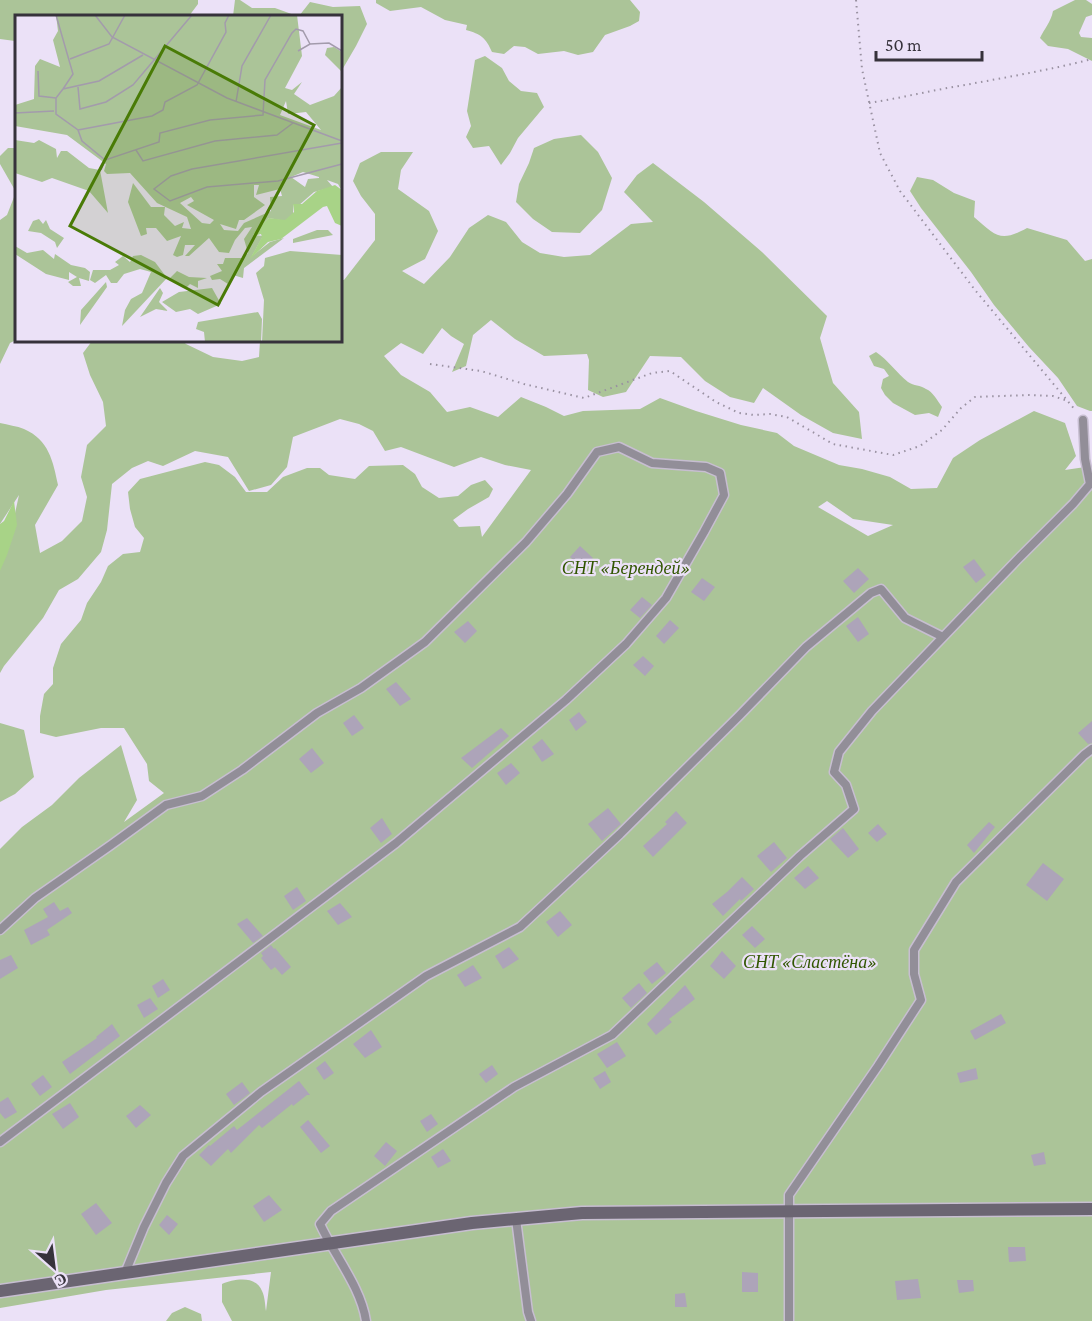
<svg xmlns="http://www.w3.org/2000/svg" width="1092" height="1321" font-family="'Crimson Pro',serif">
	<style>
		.green { fill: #abc498; fill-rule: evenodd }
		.water { fill: #a8d387 }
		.building { fill: #ada4b9 }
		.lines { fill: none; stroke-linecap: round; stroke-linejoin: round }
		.lane-casing { stroke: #c7bed1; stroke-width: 11 }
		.secondary-casing { stroke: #c7bed1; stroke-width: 15 }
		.path { stroke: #9991a1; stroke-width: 2; stroke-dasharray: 1.5 4.5; stroke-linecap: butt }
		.lane { stroke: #928e98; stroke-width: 8 }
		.secondary { stroke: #6b6572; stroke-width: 12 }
		.labels { text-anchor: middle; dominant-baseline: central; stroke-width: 4.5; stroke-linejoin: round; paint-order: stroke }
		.park-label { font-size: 18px; font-style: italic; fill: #315601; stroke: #ebe1f7 }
		.inset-road { fill: none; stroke: #a39bac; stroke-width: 1.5 }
		.view { fill: #497b06; fill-opacity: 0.15; stroke: #497b06; stroke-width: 3 }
		.inset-edge { fill: none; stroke: #36323b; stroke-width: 3 }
	</style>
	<rect width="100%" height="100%" fill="#ebe1f7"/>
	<path class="green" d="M0 0H198V4L189 16H16V40L15 41 0 39Z
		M235 0H240L252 8H275L297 16H233Z
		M376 0H630L640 12 639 21 630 26 605 35 593 52 578 55 564 51 538 54 525 47 514 46 504 54 492 52C486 38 481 34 466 30L467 25 445 20 421 7 390 11 376 3Z
		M1075 0H1086L1092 4V15L1086 17 1079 33 1081 37 1092 38V61L1068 49 1048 46 1040 38C1044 29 1051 22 1053 11Z
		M310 2 333 7 360 6 367 24 356 46 342 70 340 16H299Z
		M485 56 502 68 509 81 521 91 537 93 544 107 518 138 510 153 501 165 489 146 473 148 466 137 471 126 467 111 475 60Z
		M581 135 598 152 612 178 602 210 580 233 552 232 533 219 516 202 519 184 529 163 534 148 554 139Z
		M8 148H16V340L10 343 0 364V220L7 215 16 192 0 164V156Z
		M381 152H413L401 170 398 189 429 211 438 231 425 259 402 271 424 284 450 257 469 228 488 215 506 222 522 242 540 253 564 257 590 255 631 224 653 222 624 192 637 175 653 163 704 202 762 252 827 316 820 338 833 383 859 412 862 439 833 433 801 415 763 388 754 403 730 397 705 381 681 357 650 356 626 392 603 397 588 390 589 360 587 354 544 356 515 339 491 320 473 335 466 366 452 372 464 344 451 336 442 328 423 354 401 343 384 356 401 375 430 392 447 412 470 407 498 417 521 397 546 407 564 416 583 411 640 409 660 398 696 411 741 425 777 433 794 446 839 465 862 469 890 477 911 489 937 488 953 458 980 440 1034 411 1065 423 1076 456 1065 470 1092 466V1321H232L222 1302V1284C234 1279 256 1275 262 1291 265 1297 265 1305 266 1311L271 1272 106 1290 0 1308V849L22 827 52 805 79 778 121 745 137 800 124 822 164 793 149 781 147 764 124 728H101L56 737 40 733V716L44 694 53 684V668L61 644 81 620 87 603 101 582 108 566 123 554 140 552 144 538 135 527 130 509 128 492 140 479 205 462 219 465 235 477 246 492H267L283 477 307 468H320L329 475 355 479 369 466 403 465 415 474 422 487 439 498 458 496 471 485 485 480 493 489 489 497 468 509 453 520 459 527 480 526 482 537 531 470 505 465 481 457 454 467 401 447 385 451 373 431 359 424 340 419 293 437 287 467 271 485 249 491 228 457 195 451 163 466 148 461 132 468 112 484 107 530 101 552 78 579 59 590 43 618 4 666 0 673V558L12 527 19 495 0 524V423C8 425 17 426 24 429 49 440 53 461 58 485L35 525 40 553 62 541 82 521 87 497 81 477 87 445 106 426 103 402 90 375 83 353 92 341H183L186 344 213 357 242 361 259 357 260 341 340 340 341 280H344L375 240V214L361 196 353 181 360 163ZM827 501 853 519 893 525 868 536 818 507Z
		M917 177 933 180 954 193 975 201 974 217C996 236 1000 243 1027 228L1067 240 1085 261 1092 259V411H1090L1077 406 1058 378 1029 347 994 305 971 272 921 208 910 191Z
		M876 352C888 360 897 373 908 382 914 386 920 385 926 389 933 392 937 400 942 407L938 417 929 413 915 415 893 403 885 395 881 388 883 379 889 376 884 369 874 366 869 356Z
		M0 723 24 730 34 777 15 794 0 802Z
		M185 1307 201 1314 202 1321H166L172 1313Z"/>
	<path class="water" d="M14 501 17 525 7 555 0 571V524L4 521Z"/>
	<path class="building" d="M580 546 593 558 583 569 570 557Z
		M974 559 986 575 976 583 963 567Z
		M858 568 869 579 854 593 843 581Z
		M702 578 715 587 704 601 691 592Z
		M642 597 652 605 640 618 630 610Z
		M858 617 869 634 858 642 846 626Z
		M670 620 679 628 664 644 656 636Z
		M468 621 477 631 465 643 454 632Z
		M643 656 654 666 645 676 633 665Z
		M396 682 411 699 400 706 386 689Z
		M579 712 587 722 576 731 569 720Z
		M354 715 364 728 352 736 343 723Z
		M1092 721V743L1088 744 1078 733Z
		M501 728 509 736 472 768 461 758Z
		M542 739 554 754 542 762 532 747Z
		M312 748 324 763 311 773 299 759Z
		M511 763 520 773 506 785 497 773Z
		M608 808 621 824 602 841 588 824Z
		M676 811 687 823 653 857 643 846 667 824 665 822Z
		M382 818 392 834 381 843 370 828Z
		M989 822 995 827 974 853 967 845Z
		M878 824 887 834 877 842 868 833Z
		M843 828 859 849 848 858 830 839Z
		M774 842 787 858 771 872 757 856Z
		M1043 863 1064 879 1047 901 1026 885Z
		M808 866 819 878 805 889 794 878Z
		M742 877 754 889 741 901 740 899 723 916 712 904 727 892Z
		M297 887 306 901 293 910 284 896Z
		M54 902 60 911 68 907 72 913 47 930 50 935 31 945 24 930 48 917 43 909Z
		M340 903 352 917 338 925 327 911Z
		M560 911 572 925 558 937 546 922Z
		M247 918 263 936 253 943 237 924Z
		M752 926 765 939 755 948 742 935Z
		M271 945 274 949 275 948 291 967 282 975 275 967 271 970 261 958 263 956 261 953Z
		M509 947 519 959 503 969 495 956Z
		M722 951 736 966 724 979 710 966Z
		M11 955 18 968 0 979V960Z
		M657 962 666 973 652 984 643 973Z
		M473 965 482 978 465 987 457 975Z
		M163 979 170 990 158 998 152 986Z
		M639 983 647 993 631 1008 622 998Z
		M685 985 695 999 669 1019 672 1022 656 1035 647 1024Z
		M150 998 158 1009 144 1018 137 1005Z
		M1001 1014 1006 1023 975 1040 970 1031Z
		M112 1024 120 1036 70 1074 62 1062 97 1038 96 1037Z
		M371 1030 382 1047 365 1058 353 1044Z
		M617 1042 626 1056 607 1068 597 1054Z
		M325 1061 334 1073 324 1080 316 1068Z
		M492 1065 498 1074 486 1083 479 1074Z
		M976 1068 978 1079 960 1083 957 1073Z
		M605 1071 611 1082 600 1089 593 1078Z
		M43 1075 52 1087 40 1096 31 1084Z
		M299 1081 310 1095H307L293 1106 292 1104 262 1128 259 1125 231 1153 228 1149 211 1166 199 1155 209 1145 210 1146 234 1126 237 1130Z
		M242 1082 250 1093 234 1105 226 1094Z
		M8 1097 17 1112 5 1119 0 1113V1102Z
		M70 1103 79 1117 63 1129 52 1114Z
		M140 1105 151 1115 136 1128 126 1116Z
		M431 1114 438 1124 427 1132 420 1121Z
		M308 1120 330 1146 321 1153 300 1127Z
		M386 1142 397 1151 385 1166 374 1156Z
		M443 1149 451 1161 438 1168 431 1157Z
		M1044 1152 1046 1164 1034 1166 1031 1155Z
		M269 1195 282 1210 264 1222 253 1206Z
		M96 1203 112 1223 96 1235 81 1214Z
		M167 1215 178 1224 169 1235 159 1225Z
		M1008 1247H1025L1026 1261 1009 1262Z
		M742 1272 758 1273V1292H742Z
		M918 1279 921 1298 897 1300 895 1281Z
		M957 1280H973L974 1291 959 1293Z
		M685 1293 687 1307H675V1294Z"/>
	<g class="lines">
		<defs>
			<path id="lane" d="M0 930 35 898 111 845 166 805 202 796 242 770 317 713 361 688 425 642 526 542 567 494 597 452 619 447 652 463 706 467 720 473 724 495 704 532 666 598 626 644 566 700 396 843 0 1142
				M516 1219 528 1312 531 1321
				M125 1273 144 1227 166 1183 183 1156 261 1092 426 976 520 927 620 834 739 716 806 647 871 593 881 589 905 618 943 637
				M366 1321C361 1287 334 1255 320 1224L331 1211 514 1087 612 1035 800 856 854 809 846 785 834 772 839 752 872 711 1017 560 1073 504 1090 484 1085 459 1083 420
				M789 1321V1195L878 1066 921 1000 914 974V950L956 882 1084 755 1092 749"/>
			<path id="secondary" d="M0 1291 472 1223 582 1213 1092 1209"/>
		</defs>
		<use href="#lane" class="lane-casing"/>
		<use href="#secondary" class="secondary-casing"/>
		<path class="path" d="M856 0 862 69 880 153 900 191 975 290 1076 411
			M869 103C901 98 933 90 965 85 1007 77 1050 70 1092 59
			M430 364 481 371 524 384 584 398 652 373 670 371 716 402 739 413 754 415 770 414 787 417 833 444 893 455 920 446 942 430 961 408 975 397 1028 395 1053 396 1068 401"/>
		<use href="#lane" class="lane"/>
		<use href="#secondary" class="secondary"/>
	</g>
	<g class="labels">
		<g class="park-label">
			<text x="626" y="568">СНТ «Берендей»</text>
			<text x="810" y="962">СНТ «Сластёна»</text>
		</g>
	</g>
	<g transform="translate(15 15)">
		<rect width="327" height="327" fill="#ebe1f7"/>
		<path d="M41 0H282L287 41 270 73 277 75 287 67 279 79 295 90 319 81 327 72V176L323 169 312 165 318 172 299 177 283 191 278 189V199L270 206 254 203 238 220 248 221 237 241 255 227 269 223 229 253 228 263 218 260 213 269 205 264 197 265 195 261 207 256 202 249H208L210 243H227L233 238 229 224 237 212 230 213 220 225 214 238 204 237 194 223 174 241H170L180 230H170L168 240 162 242 158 240 166 221 152 226 141 213H131L132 219 126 221 113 187 118 168 136 192H150L149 200 160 211 169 207 167 213 176 214 172 202 142 188 115 158 92 159 89 156 91 149 52 120 0 111V90L19 84 20 51 25 44 45 52 38 25 43 16ZM271 86 273 99 291 97 306 115 265 100ZM288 157 304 162V163L293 164 290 172 276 162ZM239 170H244L241 180 265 174 267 181 255 182 256 196 229 208 223 216 209 215 205 209 221 214 224 205H229L250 190 239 182ZM176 182 179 186 172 190 199 205 195 209 187 208 165 188ZM319 32 327 37V57L310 40 312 33ZM0 125 19 128 24 125 41 134 42 143 46 136H52L74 153 85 155 93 198 74 176 37 163 27 167 0 158ZM24 204 28 209 31 205 35 214 49 223 42 233 40 227 26 218 13 216 18 206ZM302 215H313L318 220 278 228V224ZM0 231 12 238 28 235 39 244 40 239 56 250 70 253 75 257 74 266 64 263 66 271H58L53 267 62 262 54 257V265L31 259 0 239ZM275 236 327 240V327H247L249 285 241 258 249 251 250 243ZM126 240 140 247 152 263 107 311 110 295 116 284 127 278 136 257 125 254 109 259 102 268H96L91 260 80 268 75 265 78 255H95L104 250 100 247 108 241 115 247 118 241ZM162 256 174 262 192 263 183 266V273L175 269 171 273 155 263ZM91 267 92 272 65 310 66 295ZM145 273 148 278 144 287 153 296 141 294 125 302ZM197 273 206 289 183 299 175 294 161 297 147 287 164 277ZM243 297 247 304 246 327H190L189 317 181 314 183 307Z" fill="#abc498" fill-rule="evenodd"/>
		<path d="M320 170 327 175V211L320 208 312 191 308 192 266 224 253 227 235 244 247 222 246 219 238 221 239 217 254 203 270 205 279 197 278 189H287L302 176Z" fill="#a8d387"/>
		<path class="inset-road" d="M41 0 58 59 48 74M80 0 97 22 212 83 327 126M283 36 295 29 314 28 327 36M55 44 94 29 110 0M23 56 24 81 41 83M63 72 65 94 91 87 118 70 177 0M221 87 227 51 256 0M0 98 39 96M63 115 137 101 148 95 150 87 182 70 211 17 210 8 214 0M327 128 177 154 156 161 139 174 155 186 192 172 263 166 327 149M121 135 128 146 200 126 262 120 278 108M90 145 67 126 63 115 41 99V83L48 74 84 66 128 40M86 155 90 145 144 127 145 118 195 105 248 100 250 65 277 18 281 14 288 16 295 29"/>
		<path class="view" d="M150 31 299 110 203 290 55 211Z"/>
		<rect width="327" height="327" class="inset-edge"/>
	</g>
	<g transform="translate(54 1267) rotate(152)" stroke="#ebe1f7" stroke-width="4.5" paint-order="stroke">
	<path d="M0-4.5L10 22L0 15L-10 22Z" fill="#36323b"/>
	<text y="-9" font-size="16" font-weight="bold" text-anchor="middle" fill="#36323b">С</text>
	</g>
	<path d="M876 51v9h106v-9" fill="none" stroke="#36323b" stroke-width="3"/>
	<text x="885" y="51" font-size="18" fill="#36323b" stroke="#ebe1f7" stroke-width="4.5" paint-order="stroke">50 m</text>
</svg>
